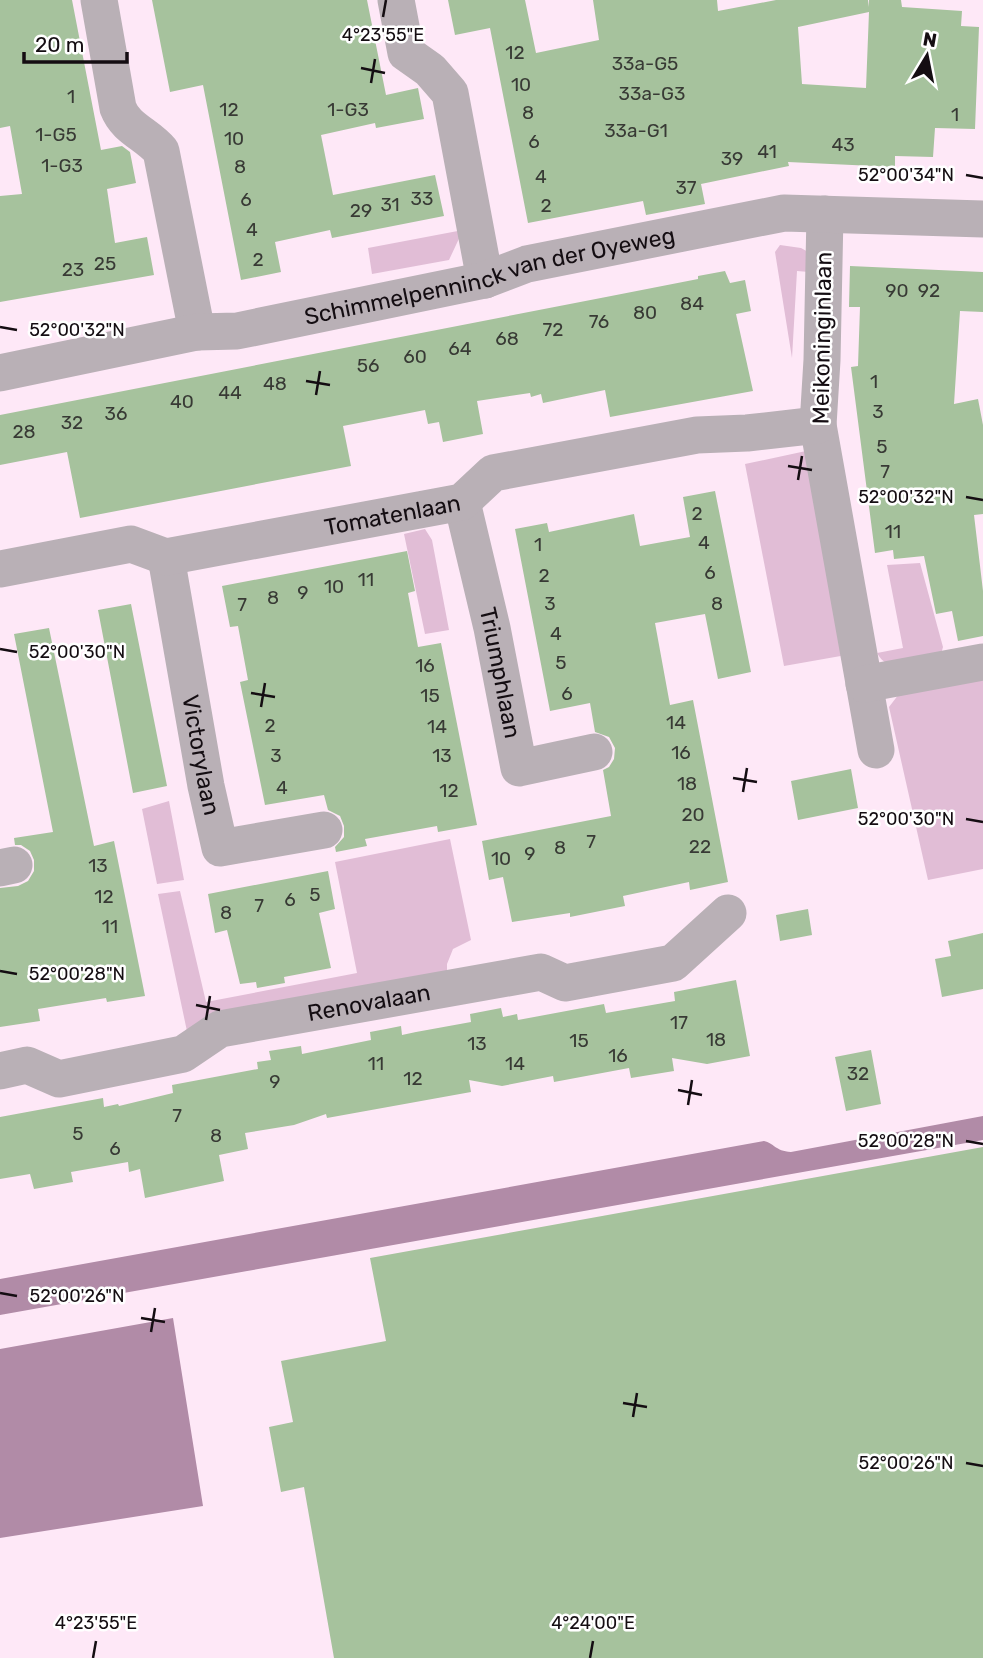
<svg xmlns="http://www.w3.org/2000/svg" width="983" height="1658" font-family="Rubik,sans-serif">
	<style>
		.green { fill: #e1bdd6 }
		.water { fill: #b18ba7 }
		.building { fill: #a6c29d; fill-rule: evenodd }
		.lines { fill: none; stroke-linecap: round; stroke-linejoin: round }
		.minor { stroke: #b9b0b6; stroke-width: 37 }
		.ticks { fill: none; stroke: #140d12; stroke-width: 2.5 }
		.labels { text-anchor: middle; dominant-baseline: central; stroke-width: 5; stroke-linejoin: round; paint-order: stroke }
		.number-label { font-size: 19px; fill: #383a35 }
		.street-label { font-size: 23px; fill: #140d12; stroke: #fff }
		.ticks-label { font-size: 18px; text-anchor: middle; fill: #140d12; stroke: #fff; stroke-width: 5; stroke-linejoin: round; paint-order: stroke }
	</style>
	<rect width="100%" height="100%" fill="#fee8f7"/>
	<path class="green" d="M463 230 449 260 372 274 368 248Z
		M780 245 801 248 810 253 809 272 797 271 792 358 775 252Z
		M806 451 852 654 784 666 745 464Z
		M425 529 432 540 449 630 425 634 404 534Z
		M920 563 943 647 940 658C919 662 889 676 877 653L903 648 887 565Z
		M983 676V869L928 880 889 707 902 690Z
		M169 801 184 880 157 884 142 809Z
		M450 839 471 940 453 949 447 964V974L188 1036 158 894 180 891 206 1002 357 973 335 862Z"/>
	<path class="water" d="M983 1116V1140L0 1315V1279L764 1141C774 1143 775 1151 791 1152Z
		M173 1318 203 1506 0 1538V1349Z"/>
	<path class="building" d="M0 0H72L101 150 122 146 130 152 136 183 107 189 115 243 147 237 154 275 0 302V196L22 194 10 126 0 128Z
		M152 0H367L386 95 418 88 424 119 376 128 375 123 321 135 333 195 435 175 444 216 332 238 330 230 275 242 281 272 241 280 203 85 170 92Z
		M448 0H525L536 53 599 40 593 0H717L718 11 776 0H868L869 7V0H901L902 7 962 11 961 26 979 27 975 129 935 128 933 157 895 156V167L788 162 789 166 701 184 705 204 646 215 643 201 528 223 490 28 455 35ZM869 12 866 88 802 84 798 27Z
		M850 266 983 272V312L960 311 954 404 978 399 983 425V514L974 515 983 591V636L958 641 952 611 936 614 924 556 894 559 893 550 875 553 851 367 858 366 860 307H849Z
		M725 271 730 283 745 280 751 311 736 314 753 391 610 417 605 390 543 403 541 394 531 397 530 393 477 401 483 434 443 442 439 422 428 424 425 410 343 426 351 466 80 518 67 452 0 465V415L606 297 698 279V276Z
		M715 491 751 672 718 679 705 614 655 623 670 705 693 700 728 882 690 890 689 882 623 896 625 906 570 917V913L512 922 503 877 489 880 482 841 611 816 603 770 609 767 614 759 615 748 609 737 595 732 590 703 550 711 515 529 547 523 549 532 634 514 640 546 690 537 683 497Z
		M407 551 415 591 408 593 418 647 441 643 477 825 438 832 437 826 365 839 367 846 336 852 335 847 344 837V826L340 816 328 810 324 795 265 805 240 682 248 680 238 626 230 627 222 586Z
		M131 604 167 786 133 793 98 610Z
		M49 628 94 846 114 841 145 996 107 1002 106 998 38 1009 40 1021 0 1027V888L18 886 28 881 34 871V860L30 851 21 845H15L14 838 53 832 14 634Z
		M851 769 858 808 798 820 791 781Z
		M328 871 335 909 319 913 331 968 284 977 285 983 257 988 256 982 240 984 227 930 215 933 208 894Z
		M808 909 812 935 780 941 776 915Z
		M983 933V989L942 997 935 959 951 956 948 941Z
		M736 980 750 1056 707 1064 672 1058 674 1071 631 1078 629 1068 554 1082 553 1076 502 1086 469 1080 471 1092 327 1118 326 1114 294 1125 245 1133 248 1149 219 1155 224 1181 145 1198 140 1169 129 1172 128 1162 71 1172 73 1182 34 1189 30 1174 0 1179V1117L103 1098 104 1107 118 1104 119 1106 173 1093 172 1085 258 1069 257 1062 271 1060 269 1051 301 1046 302 1054 371 1040 370 1032 386 1029 401 1026 402 1035 416 1032 471 1022 470 1014 501 1008 503 1017 517 1014 518 1020 604 1004 606 1013 675 1001 674 992Z
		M871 1050 881 1104 846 1111 835 1057Z
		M983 1147V1658H334L304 1487 281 1492 269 1427 293 1422 281 1361 386 1341 370 1258Z"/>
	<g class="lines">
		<g class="minor">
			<path d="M99 0 118 108C126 129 147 134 161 151L197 332"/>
			<path d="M396 0 406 53 430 70 450 93 485 280"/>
			<path d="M825 214 822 360 818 425 876 750"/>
			<path id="s1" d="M0 373 197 332 237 331 485 280 527 264 784 213 983 219"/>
			<path id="s2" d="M462 502 492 628 519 768 594 752"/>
			<path id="s3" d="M166 557 206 786 220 848 324 830"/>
			<path id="s4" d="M0 569 131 544 166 557 462 502 493 473 697 435 747 433 818 425"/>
			<path d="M864 684 983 662"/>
			<path d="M0 868 14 865"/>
			<path id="s5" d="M0 1071 27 1065 59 1079 183 1054 220 1029 541 972 565 983 673 963 728 913"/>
		</g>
	</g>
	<path class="ticks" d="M383 17 386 0M361 68 385 73M371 83 375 59M966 175 983 178M0 327 17 330M306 381 330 385M316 395 320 371M788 466 812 470M798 480 802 456M966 497 983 500M0 649 17 652M251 693 275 697M261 707 265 683M733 778 757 782M743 792 747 768M966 819 983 822M0 971 17 974M196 1005 220 1010M206 1020 210 996M678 1090 702 1095M688 1105 692 1080M966 1141 983 1144M0 1293 17 1296M141 1318 165 1322M151 1332 155 1308M623 1403 647 1407M633 1417 637 1393M966 1463 983 1466M93 1658 96 1641M590 1658 593 1641"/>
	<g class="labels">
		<g class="number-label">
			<text x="515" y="52">12</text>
			<text x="645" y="63">33a-G5</text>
			<text x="521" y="84">10</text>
			<text x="652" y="93">33a-G3</text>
			<text x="71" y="96">1</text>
			<text x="229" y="109">12</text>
			<text x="348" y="109">1-G3</text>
			<text x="528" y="112">8</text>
			<text x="955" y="114">1</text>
			<text x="636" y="130">33a-G1</text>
			<text x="56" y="134">1-G5</text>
			<text x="234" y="138">10</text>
			<text x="534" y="141">6</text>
			<text x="843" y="144">43</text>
			<text x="767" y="151">41</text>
			<text x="732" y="158">39</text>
			<text x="62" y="165">1-G3</text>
			<text x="240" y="166">8</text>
			<text x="541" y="176">4</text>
			<text x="686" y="187">37</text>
			<text x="422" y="198">33</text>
			<text x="246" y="199">6</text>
			<text x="390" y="204">31</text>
			<text x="546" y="205">2</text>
			<text x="361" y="210">29</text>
			<text x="252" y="229">4</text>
			<text x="258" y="259">2</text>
			<text x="105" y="263">25</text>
			<text x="73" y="269">23</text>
			<text x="897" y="290">90</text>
			<text x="929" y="290">92</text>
			<text x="692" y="303">84</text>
			<text x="645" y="312">80</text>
			<text x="599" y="321">76</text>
			<text x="553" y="329">72</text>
			<text x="507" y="338">68</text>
			<text x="460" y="348">64</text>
			<text x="415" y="356">60</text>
			<text x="368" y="365">56</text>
			<text x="874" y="381">1</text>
			<text x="275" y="383">48</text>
			<text x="230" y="392">44</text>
			<text x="182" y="401">40</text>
			<text x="878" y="411">3</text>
			<text x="116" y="413">36</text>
			<text x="72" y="422">32</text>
			<text x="24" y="431">28</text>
			<text x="882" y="446">5</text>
			<text x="885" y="471">7</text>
			<text x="697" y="513">2</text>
			<text x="893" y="531">11</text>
			<text x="704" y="542">4</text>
			<text x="538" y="544">1</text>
			<text x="710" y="572">6</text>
			<text x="544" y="575">2</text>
			<text x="366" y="579">11</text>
			<text x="334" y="586">10</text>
			<text x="303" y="592">9</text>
			<text x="273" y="597">8</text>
			<text x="550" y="603">3</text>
			<text x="717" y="603">8</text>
			<text x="242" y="604">7</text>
			<text x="556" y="633">4</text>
			<text x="561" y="662">5</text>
			<text x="425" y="665">16</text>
			<text x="567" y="693">6</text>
			<text x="430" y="695">15</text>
			<text x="676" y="722">14</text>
			<text x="270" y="725">2</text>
			<text x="437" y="726">14</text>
			<text x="681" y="752">16</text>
			<text x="276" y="755">3</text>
			<text x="442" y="755">13</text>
			<text x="687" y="783">18</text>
			<text x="282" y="787">4</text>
			<text x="449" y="790">12</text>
			<text x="693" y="814">20</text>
			<text x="591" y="841">7</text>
			<text x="700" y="846">22</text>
			<text x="560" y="847">8</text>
			<text x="530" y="853">9</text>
			<text x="501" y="858">10</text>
			<text x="98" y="865">13</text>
			<text x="315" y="894">5</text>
			<text x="104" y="896">12</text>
			<text x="290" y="899">6</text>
			<text x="259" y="905">7</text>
			<text x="226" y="912">8</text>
			<text x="110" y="926">11</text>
			<text x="679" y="1022">17</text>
			<text x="716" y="1039">18</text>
			<text x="579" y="1040">15</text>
			<text x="477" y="1043">13</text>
			<text x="618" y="1055">16</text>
			<text x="376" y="1063">11</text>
			<text x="515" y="1063">14</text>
			<text x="858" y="1073">32</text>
			<text x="413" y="1078">12</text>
			<text x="275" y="1081">9</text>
			<text x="177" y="1115">7</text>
			<text x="78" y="1133">5</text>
			<text x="216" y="1135">8</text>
			<text x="115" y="1148">6</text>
		</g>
		<g class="street-label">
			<text stroke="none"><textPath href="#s1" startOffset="500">Schimmelpenninck van der Oyeweg</textPath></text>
			<text transform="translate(822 338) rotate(-89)">Meikoninginlaan</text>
			<text stroke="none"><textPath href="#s4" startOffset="401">Tomatenlaan</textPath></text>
			<text stroke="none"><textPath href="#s2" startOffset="175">Triumphlaan</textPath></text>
			<text stroke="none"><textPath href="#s3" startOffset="201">Victorylaan</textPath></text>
			<text stroke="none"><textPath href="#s5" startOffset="385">Renovalaan</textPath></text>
		</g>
	</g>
	<g class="ticks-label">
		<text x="383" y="41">4°23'55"E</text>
		<text x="906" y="181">52°00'34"N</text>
		<text x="77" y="336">52°00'32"N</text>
		<text x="906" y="503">52°00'32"N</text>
		<text x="77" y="658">52°00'30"N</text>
		<text x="906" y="825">52°00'30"N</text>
		<text x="77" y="980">52°00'28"N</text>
		<text x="906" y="1147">52°00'28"N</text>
		<text x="77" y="1302">52°00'26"N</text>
		<text x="906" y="1469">52°00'26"N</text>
		<text x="96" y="1629">4°23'55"E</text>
		<text x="593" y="1629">4°24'00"E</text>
	</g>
	<g transform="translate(927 56) rotate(10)" stroke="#ffffff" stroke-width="5" paint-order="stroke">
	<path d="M0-5L12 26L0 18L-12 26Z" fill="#140d12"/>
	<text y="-10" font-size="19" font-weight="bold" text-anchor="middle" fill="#140d12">N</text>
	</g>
	<path d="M24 52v10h103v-10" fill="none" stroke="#140d12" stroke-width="3.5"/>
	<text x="35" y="52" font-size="21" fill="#140d12" stroke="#ffffff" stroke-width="5" paint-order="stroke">20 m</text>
</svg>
